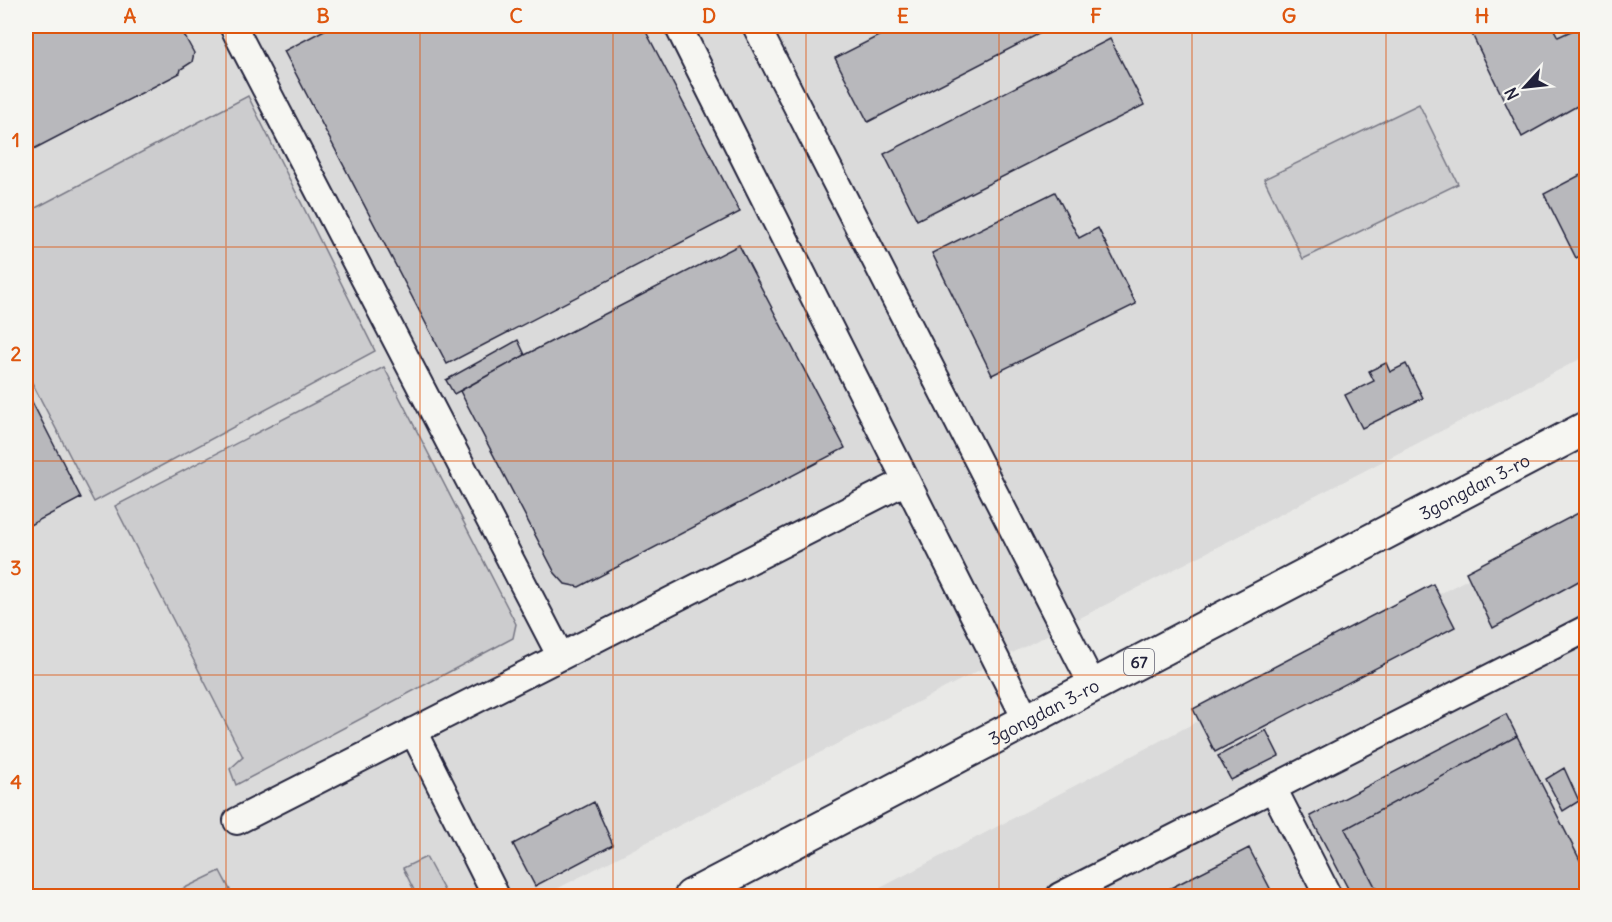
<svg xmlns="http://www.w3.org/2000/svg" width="1612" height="922" font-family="Delius,sans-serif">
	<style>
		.built { fill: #dadada }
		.green { fill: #ccccce; stroke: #777784; stroke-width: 1.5 }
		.building { fill: #b8b8bc; stroke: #22223b; stroke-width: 1.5 }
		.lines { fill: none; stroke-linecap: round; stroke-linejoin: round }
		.minor-casing { stroke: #22223b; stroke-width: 30 }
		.major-casing { stroke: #22223b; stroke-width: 36 }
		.minor { stroke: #f6f6f2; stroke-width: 26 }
		.major { stroke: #f6f6f2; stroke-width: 32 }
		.grid { fill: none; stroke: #de560e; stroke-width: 1.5; stroke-opacity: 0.55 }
		.labels { text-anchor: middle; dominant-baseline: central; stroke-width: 4.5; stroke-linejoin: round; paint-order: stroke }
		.shield { fill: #f6f6f2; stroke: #626272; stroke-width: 1.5 }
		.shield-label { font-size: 16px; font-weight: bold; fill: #22223b }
		.street-label { font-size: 18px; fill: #22223b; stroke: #f6f6f2 }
		.neatline { fill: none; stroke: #de560e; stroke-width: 2 }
		.grid-label { font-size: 20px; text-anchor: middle; font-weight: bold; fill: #de560e }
	</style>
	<rect width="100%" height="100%" fill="#e9e9e7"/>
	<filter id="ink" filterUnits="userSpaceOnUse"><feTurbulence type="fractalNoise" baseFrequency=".0167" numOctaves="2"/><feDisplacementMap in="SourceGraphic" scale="12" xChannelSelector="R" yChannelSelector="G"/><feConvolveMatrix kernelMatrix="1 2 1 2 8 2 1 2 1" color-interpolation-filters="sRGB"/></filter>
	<g filter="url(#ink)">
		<path class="built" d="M26 26H1586V356L543 896H26Z
			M1586 517V896H865Z"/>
		<path class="green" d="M248 96 375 351 94 502 26 371V213Z
			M1419 104 1458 184 1303 259 1264 179Z
			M384 367 516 624 513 638 236 785 230 769 243 757 115 506Z
			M426 857 447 896H417L403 868Z
			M220 871 230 890 216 896H168Z"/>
		<path class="building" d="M26 26H190L183 33 194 53 192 62 181 69 180 73 26 153Z
			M332 26H643L740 212 447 364 284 51Z
			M898 26H1054L868 122 835 58Z
			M1468 26H1552L1558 37 1582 26H1586V101L1522 137Z
			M1110 39 1144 105 917 220 884 154Z
			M1586 172V253L1576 258 1544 194Z
			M1055 192 1079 238 1098 228 1136 304 992 375 932 253Z
			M739 245 845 448 579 587 565 584 555 573 460 391 525 355Z
			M518 340 525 355 454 394 446 380Z
			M1386 363 1390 372 1406 364 1423 398 1362 428 1345 395 1374 381 1369 371Z
			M26 390 81 498 26 527Z
			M1584 510 1586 515V577L1493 628 1466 572Z
			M1433 584 1455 627 1215 752 1193 709Z
			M1506 714 1517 736 1345 829 1380 896H1352L1310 816Z
			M1266 730 1279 756 1231 780 1218 756Z
			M1517 736 1586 872V896H1380L1345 829Z
			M1564 768 1579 801 1563 811 1546 779Z
			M594 802 613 845 535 886 513 844Z
			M1249 848 1274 896H1155Z"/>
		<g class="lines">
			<defs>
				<path id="minor" d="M233 26 560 655
					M678 26 1027 721
					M756 26 1093 686
					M413 731 496 896
					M1273 788 1328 896
					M237 821 906 481
					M1060 896 1586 629"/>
				<g id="major">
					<path id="s1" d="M691 896 1586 428"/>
				</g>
			</defs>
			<use href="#minor" class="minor-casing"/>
			<use href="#major" class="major-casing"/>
			<use href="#minor" class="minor"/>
			<use href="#major" class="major"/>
		</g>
	</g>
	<path class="grid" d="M226 26V896M420 26V896M613 26V896M806 26V896M999 26V896M1192 26V896M1386 26V896M26 247H1586M26 461H1586M26 675H1586"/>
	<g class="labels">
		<rect class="shield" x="1124" y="649" width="30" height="26" rx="4.5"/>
		<g class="shield-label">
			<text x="1139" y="662">67</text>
		</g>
		<g class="street-label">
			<text stroke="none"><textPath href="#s1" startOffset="884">3gongdan 3-ro</textPath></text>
			<text stroke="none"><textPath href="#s1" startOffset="398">3gongdan 3-ro</textPath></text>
		</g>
	</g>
	<rect width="1612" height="922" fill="none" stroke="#f6f6f2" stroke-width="66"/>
	<g transform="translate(1525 87) rotate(243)" stroke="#f6f6f2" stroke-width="4.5" paint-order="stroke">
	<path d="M0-4.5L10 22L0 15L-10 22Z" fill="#22223b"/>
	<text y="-9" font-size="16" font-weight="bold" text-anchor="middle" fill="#22223b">N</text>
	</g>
	<rect x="33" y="33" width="1546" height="856" class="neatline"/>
	<g class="grid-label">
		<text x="130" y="23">A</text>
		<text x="323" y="23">B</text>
		<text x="516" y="23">C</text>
		<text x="709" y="23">D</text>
		<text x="903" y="23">E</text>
		<text x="1096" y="23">F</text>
		<text x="1289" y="23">G</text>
		<text x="1482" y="23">H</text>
		<text x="16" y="147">1</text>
		<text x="16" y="361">2</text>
		<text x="16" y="575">3</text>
		<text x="16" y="789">4</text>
	</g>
</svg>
